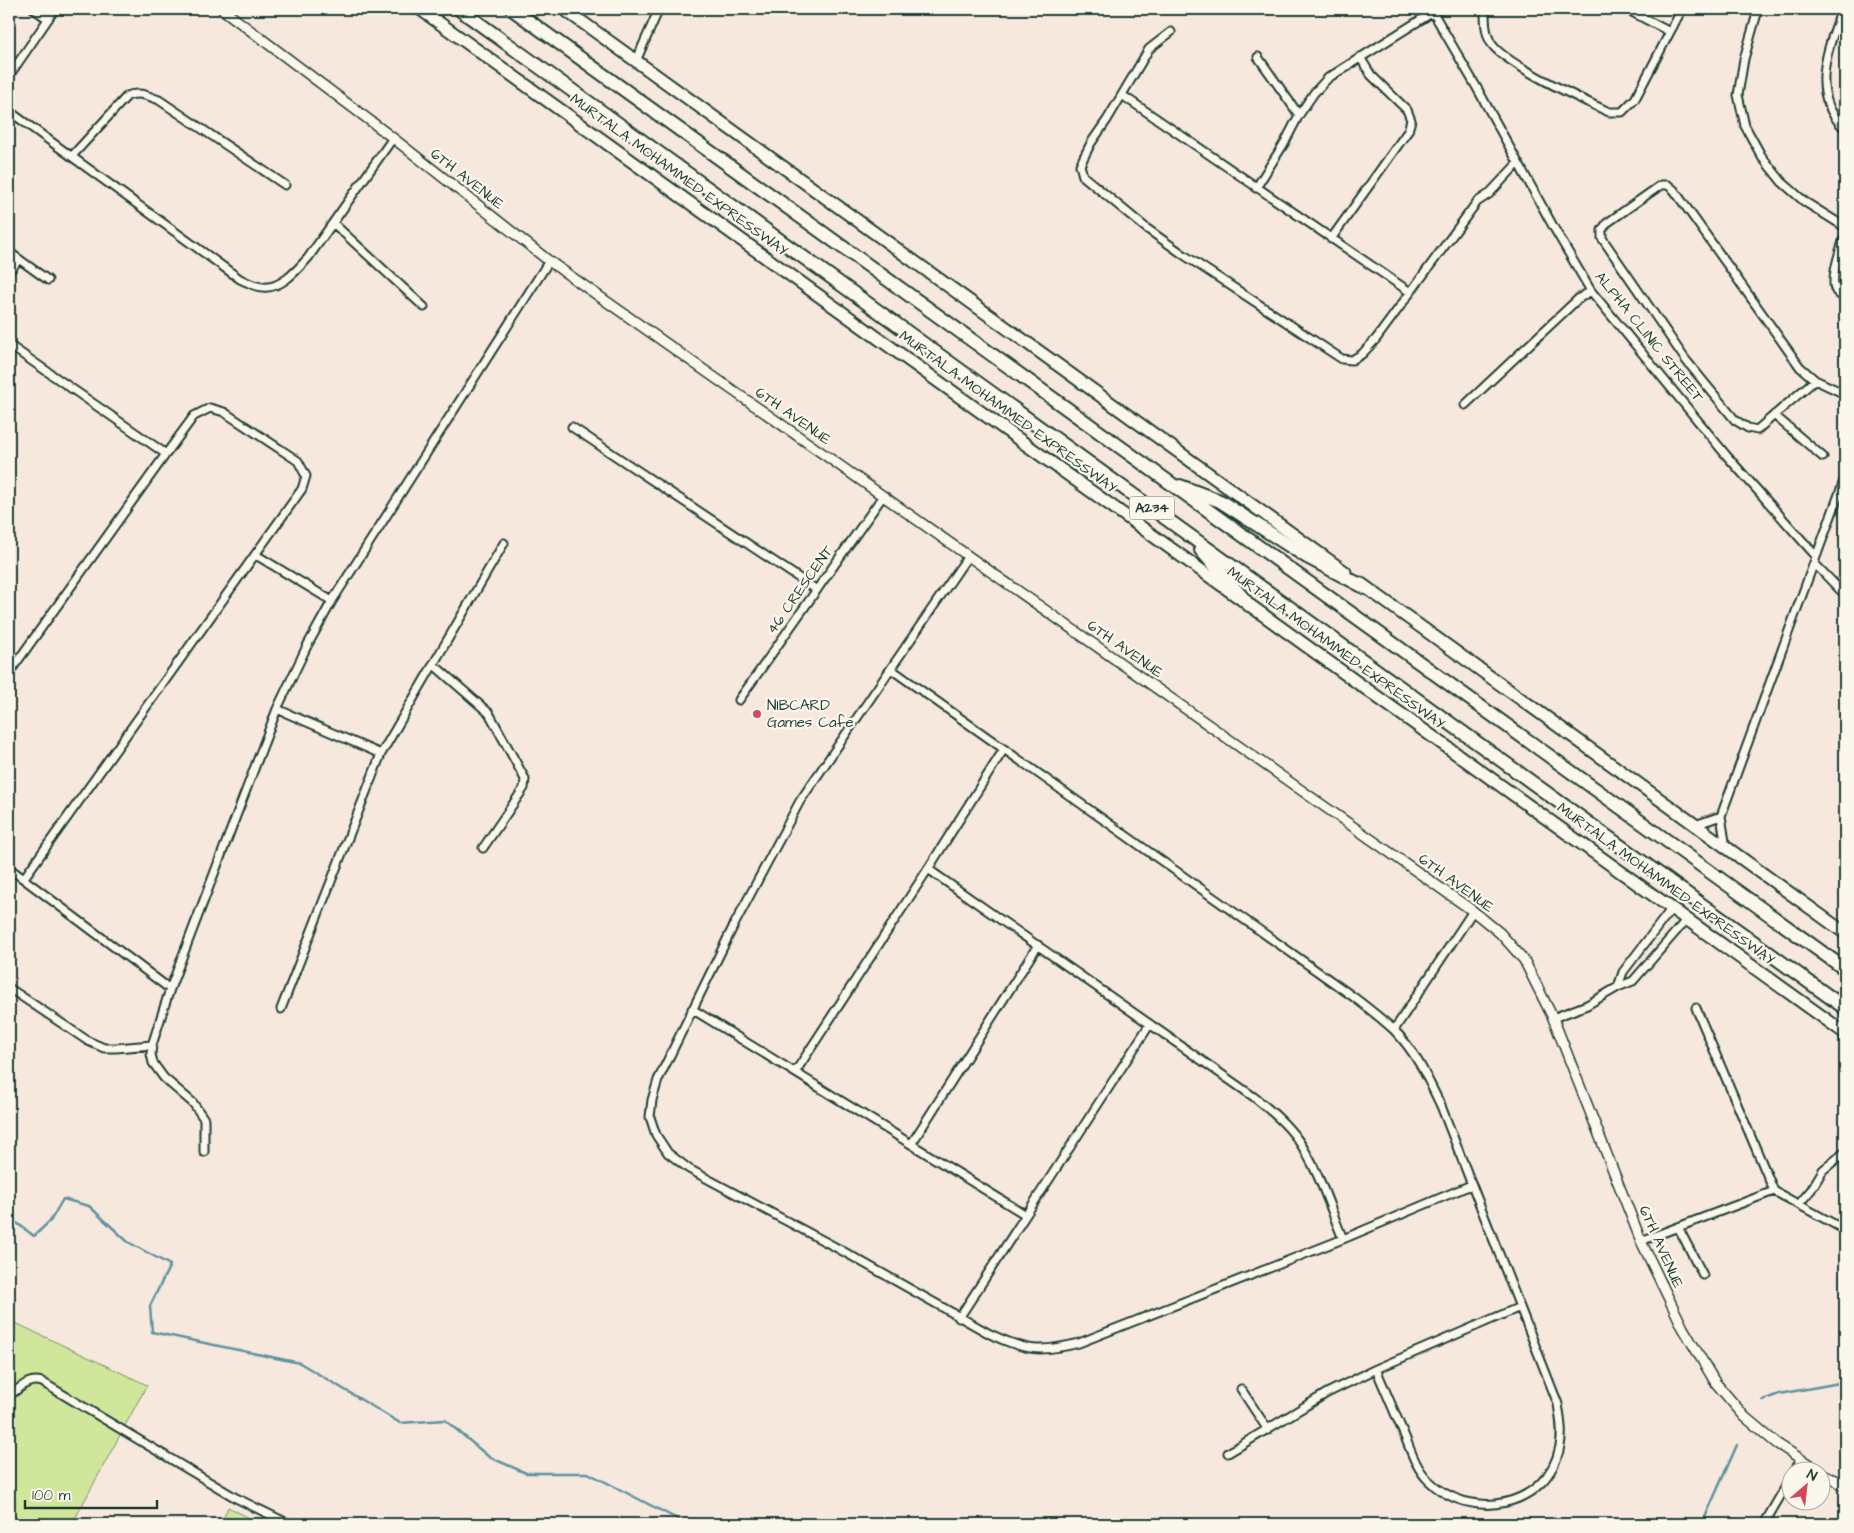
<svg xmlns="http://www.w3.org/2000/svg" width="1854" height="1533" font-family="'Architects Daughter',sans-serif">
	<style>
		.green { fill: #cfe69b; stroke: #779268 }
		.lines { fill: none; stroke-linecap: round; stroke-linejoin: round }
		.stream { stroke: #5d929f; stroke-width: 2.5 }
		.minor-casing { stroke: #1f3d34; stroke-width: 11 }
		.tertiary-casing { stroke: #1f3d34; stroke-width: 12 }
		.trunk-casing { stroke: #1f3d34; stroke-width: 15 }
		.motorway-casing { stroke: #1f3d34; stroke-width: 16 }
		.minor { stroke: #fbf7ec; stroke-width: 7 }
		.tertiary { stroke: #fbf7ec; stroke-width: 9 }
		.trunk { stroke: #fbf7ec; stroke-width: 11 }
		.motorway { stroke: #fbf7ec; stroke-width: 12 }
		.poi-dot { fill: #d1495b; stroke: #fbf7ec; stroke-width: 2 }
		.labels { text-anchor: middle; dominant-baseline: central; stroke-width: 4.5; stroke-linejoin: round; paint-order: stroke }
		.shield { fill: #fbf7ec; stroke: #61756b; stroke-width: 1 }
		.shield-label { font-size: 14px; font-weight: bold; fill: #1f3d34 }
		.street-label { font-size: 15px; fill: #1f3d34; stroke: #fbf7ec }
		.poi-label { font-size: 15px; fill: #1f3d34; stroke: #fbf7ec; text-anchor: start }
	</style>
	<rect width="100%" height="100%" fill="#f7e8dd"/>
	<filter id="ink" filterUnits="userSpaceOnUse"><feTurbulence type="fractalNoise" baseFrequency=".02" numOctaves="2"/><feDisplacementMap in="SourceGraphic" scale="10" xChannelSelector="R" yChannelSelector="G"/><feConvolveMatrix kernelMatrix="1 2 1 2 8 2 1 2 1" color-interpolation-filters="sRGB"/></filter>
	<g filter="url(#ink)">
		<path class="green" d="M9 1320 147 1385 72 1524H9Z
			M228 1507 261 1524H221Z"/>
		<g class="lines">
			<path class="stream" d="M9 1217 34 1236 51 1220 63 1199 89 1206 128 1242 170 1265 150 1306 152 1332 300 1363 400 1423 445 1420 489 1457 526 1473H588L687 1524
				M1763 1400 1779 1394 1845 1382
				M1702 1524 1737 1445"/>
			<defs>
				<path id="minor" d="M34 9 48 19
					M1431 9 1477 88 1554 228 1591 291 1726 455 1816 556
					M1485 9C1485 20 1485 33 1491 43 1504 64 1583 100 1609 112H1622L1635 99 1682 9
					M1626 9 1670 32
					M1842 9C1828 50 1808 93 1845 129
					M1758 10 1744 59 1738 95 1745 126 1762 157 1782 182 1805 202 1845 227
					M1171 32 1149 49 1107 120 1091 143 1080 165 1083 176 1146 228 1184 255 1342 359 1352 360 1362 354 1376 339 1477 202 1489 194 1518 163
					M1258 57 1299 115
					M636 61 659 9
					M9 76 55 9
					M1122 95 1410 292
					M9 111 240 279C247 282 255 287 263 287 281 289 297 270 308 258L393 138
					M72 156 127 96C138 91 148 96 159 100L285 185
					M1256 188 1285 142 1299 115 1314 93 1328 78 1433 12
					M333 223 424 307
					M1845 236C1841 247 1829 281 1836 291 1837 294 1842 296 1845 298
					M1331 239 1408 131 1411 120 1407 110 1371 75 1360 57
					M9 252 48 280
					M9 272 19 259
					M9 345 166 454
					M1815 380 1757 430 1748 428 1735 420 1685 359 1602 238V230L1607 223 1661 185H1668L1674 190 1800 367 1815 380 1845 394
					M1465 405 1578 299 1591 291
					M1774 415 1823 457
					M572 427 817 590
					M256 555 332 601
					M968 556 800 801 734 925 658 1080 652 1100 650 1117 656 1135 668 1153 689 1169 839 1249 990 1334C1026 1351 1040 1353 1079 1343L1343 1239 1471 1185
					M1814 563 1845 595
					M433 664 489 713 525 779 524 788 483 848
					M891 669 1355 998C1368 1008 1382 1019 1394 1030 1416 1052 1428 1079 1441 1106L1558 1404C1560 1418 1563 1432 1560 1446 1548 1509 1469 1522 1428 1480 1415 1467 1410 1448 1403 1432 1394 1411 1385 1390 1376 1369
					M9 673 166 454 194 416 210 408 224 412 298 461 306 476 302 489 24 878
					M739 700 883 496
					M277 709 381 754
					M1695 825 1721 816
					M1726 848 1721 816 1845 478
					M9 868 170 989
					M928 869 1254 1097C1270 1110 1286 1123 1298 1140 1319 1170 1329 1206 1343 1239
					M1618 987 1623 972 1672 908
					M9 988 88 1041 104 1048H116L152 1045
					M1696 1008 1774 1191 1845 1230
					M281 1009 381 754 504 543
					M692 1009 1026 1215
					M1553 1018 1587 1005 1618 987 1633 981 1687 919
					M1394 1030 1473 911
					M796 1071 928 869 1004 749
					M912 1143 1038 945
					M204 1152V1119L193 1103 164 1078 153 1063 151 1054 152 1045 170 989 277 709 307 646 332 601 549 261
					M1799 1204 1811 1190 1823 1170 1845 1152
					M1678 1227 1703 1275
					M1641 1241 1774 1191
					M959 1318 1150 1024
					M1241 1389 1268 1430
					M9 1396C20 1388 28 1378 42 1382L236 1498 289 1524
					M1228 1453 1327 1393 1376 1369 1520 1307
					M1795 1470 1800 1461
					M1764 1524 1792 1476"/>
				<path id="tertiary" d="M222 9 393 138 549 261 1473 911 1500 933 1524 960 1553 1018 1641 1241 1683 1328 1715 1382 1745 1417 1776 1443 1818 1470
					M1822 1473 1845 1486"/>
				<path id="trunk" d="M420 9 1845 1033
					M564 9 1345 572
					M1360 583 1845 933"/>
				<path id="motorway" d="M459 9 1845 1008
					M512 9 1845 969
					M1180 486 1220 501 1307 557 1366 588
					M1201 550 1249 605"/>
			</defs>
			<use href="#minor" class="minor-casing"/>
			<use href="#tertiary" class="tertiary-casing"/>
			<use href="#trunk" class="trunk-casing"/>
			<use href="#motorway" class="motorway-casing"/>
			<use href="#minor" class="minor"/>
			<use href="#tertiary" class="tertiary"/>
			<use href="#trunk" class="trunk"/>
			<use href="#motorway" class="motorway"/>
		</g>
	</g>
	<circle class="poi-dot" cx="757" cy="714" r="5"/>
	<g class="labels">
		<rect class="shield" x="1129.5" y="496.5" width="45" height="23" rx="4"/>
		<g class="shield-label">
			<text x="1152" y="508">A234</text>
		</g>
		<g class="street-label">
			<text transform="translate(679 175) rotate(36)">MURTALA MOHAMMED EXPRESSWAY</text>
			<text transform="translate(467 179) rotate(38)">6TH AVENUE</text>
			<text transform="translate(1649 337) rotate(51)">ALPHA CLINIC STREET</text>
			<text transform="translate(1008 412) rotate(36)">MURTALA MOHAMMED EXPRESSWAY</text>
			<text transform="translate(793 416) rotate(35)">6TH AVENUE</text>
			<text transform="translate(800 590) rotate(-55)">46 CRESCENT</text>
			<text transform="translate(1336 648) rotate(36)">MURTALA MOHAMMED EXPRESSWAY</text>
			<text transform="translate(1125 649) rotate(35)">6TH AVENUE</text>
			<text transform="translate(1456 883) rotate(36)">6TH AVENUE</text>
			<text transform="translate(1666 884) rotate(36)">MURTALA MOHAMMED EXPRESSWAY</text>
			<text transform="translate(1661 1247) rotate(66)">6TH AVENUE</text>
		</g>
		<g class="poi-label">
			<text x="767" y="705">NIBCARD<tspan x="767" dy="17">Games Cafe</tspan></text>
		</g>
	</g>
	<rect width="1854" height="1533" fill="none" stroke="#fbf7ec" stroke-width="30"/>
	<rect x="15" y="15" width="1824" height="1503" fill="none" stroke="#1f3d34" stroke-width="2" filter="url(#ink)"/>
	<g transform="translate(1806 1486) rotate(28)"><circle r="24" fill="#fbf7ec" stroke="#a3ada2"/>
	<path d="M0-4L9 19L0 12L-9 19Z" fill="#d1495b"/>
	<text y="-8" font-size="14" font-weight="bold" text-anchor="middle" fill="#1f3d34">N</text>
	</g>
	<path d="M25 1500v8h132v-8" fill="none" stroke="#1f3d34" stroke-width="2.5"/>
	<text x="32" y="1500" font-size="15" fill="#1f3d34" stroke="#fbf7ec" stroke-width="4" paint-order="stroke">100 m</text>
</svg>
